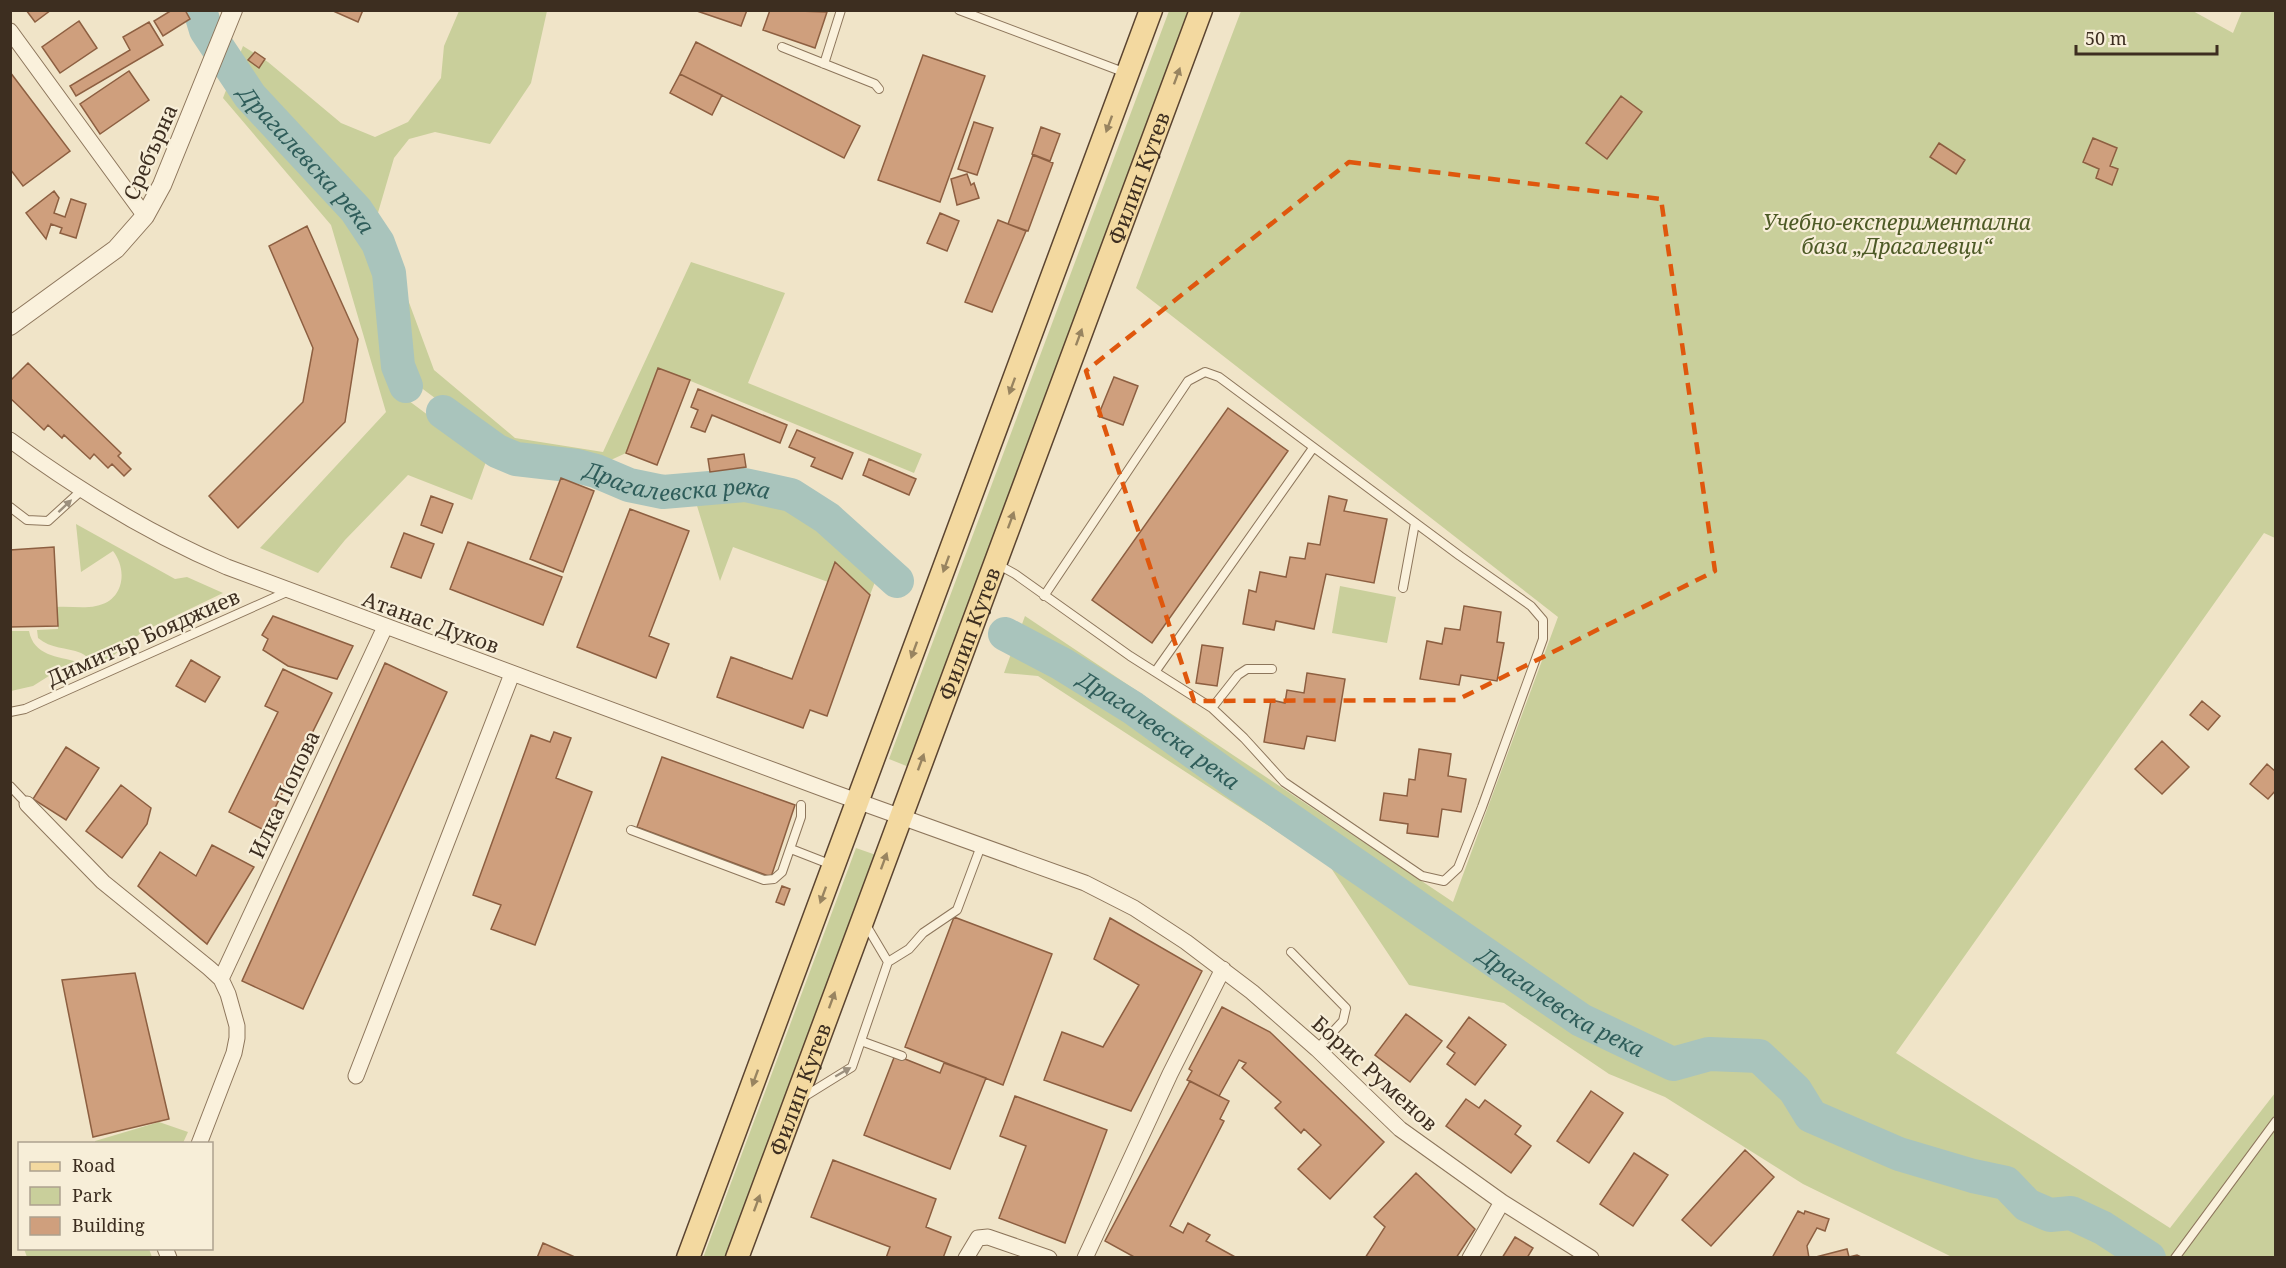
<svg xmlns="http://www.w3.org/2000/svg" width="2286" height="1268" font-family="'Noto Serif',serif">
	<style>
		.green { fill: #c9cf9b }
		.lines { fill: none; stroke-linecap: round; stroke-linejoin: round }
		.river { stroke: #a9c4bc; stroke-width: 34 }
		.building { fill: #cf9f7d; stroke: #8d5f41; stroke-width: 1.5 }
		.service-casing { stroke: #8d765c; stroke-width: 10 }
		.minor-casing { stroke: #8d765c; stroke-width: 17 }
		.tertiary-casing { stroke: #8d765c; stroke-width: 20 }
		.primary-casing { stroke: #5b4430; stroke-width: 25 }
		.service { stroke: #faf1dc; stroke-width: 8 }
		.minor { stroke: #faf1dc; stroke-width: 15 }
		.tertiary { stroke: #faf1dc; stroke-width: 18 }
		.primary { stroke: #f3d9a0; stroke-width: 22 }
		.oneway { fill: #988460 }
		.oneway2 { fill: #9c907e }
		.marked { fill: none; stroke: #df570d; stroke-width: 4.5; stroke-dasharray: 12 8; stroke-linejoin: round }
		.labels { text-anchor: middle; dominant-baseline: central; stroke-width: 4.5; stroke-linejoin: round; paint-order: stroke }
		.street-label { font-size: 21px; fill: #3d2e20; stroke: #f7eed8 }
		.park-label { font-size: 21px; font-style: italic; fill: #4d5a26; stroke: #f7eed8 }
		.water-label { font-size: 22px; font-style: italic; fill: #2f5d5a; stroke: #f7eed8 }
	</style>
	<rect width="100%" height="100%" fill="#f0e4c8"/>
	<path class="green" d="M2191 10 2233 33 2242 11H2275V538L2264 533 1896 1053 2170 1228 2275 1093V1257H1952L1803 1184 1665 1097 1609 1074 1504 1003 1409 985 1329 865 1038 676 1004 673 1025 616 1453 902 1558 617 1136 288 1241 11Z
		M459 11H547L531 83 490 144 435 132 409 139 394 158 377 216 434 370 515 438 603 452 691 262 785 293 748 383 922 454 914 473 659 368 626 453 600 465 512 452 489 438 412 381 401 357 395 274 379 232 349 188 236 64 243 46 268 62 341 123 375 137 408 122 441 78 444 46Z
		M1169 11H1193L909 767 889 759Z
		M230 80 343 207 356 226 377 271 382 307 386 368 397 392 487 459 472 500 408 475 345 540 318 573 260 548 386 412 331 225 223 98Z
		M720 491C744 492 771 492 793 502 826 518 852 549 878 574L870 595 835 563 828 582 733 547 720 581 694 496Z
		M76 524 175 579 187 577 223 593 142 632 103 664C93 663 90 658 81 653 66 647 51 649 38 638L37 630 58 629 57 607C70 606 83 609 96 606 124 601 128 570 113 551L81 572Z
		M1340 586 1396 597 1387 643 1332 633Z
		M11 631H29C34 656 57 656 78 662V664L52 674 33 686 11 691Z
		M856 848 876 855 725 1257 703 1258Z
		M159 1122 188 1132 183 1143H95V1141Z
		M24 1249H149L152 1257H27Z"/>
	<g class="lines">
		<g class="river">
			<path id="s1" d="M200 10 206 30 250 96 356 210 378 243 389 273 398 366 406 386"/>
			<path id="s2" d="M443 412 497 451 516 459 577 466 596 471 629 485 663 492 745 485 791 495 827 518 897 581"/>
			<path id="s3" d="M1005 634 1062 664 1133 708 1238 784 1581 1020 1673 1064 1709 1054 1759 1056 1795 1090 1811 1116 1899 1154 1973 1176 2006 1183 2027 1205 2050 1215 2071 1213 2103 1228 2149 1258"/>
		</g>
	</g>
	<path class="building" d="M26 10H51L35 22Z
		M172 10H185L190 19 163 36 154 21Z
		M331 10H363L358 22Z
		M694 10H747L741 26Z
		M770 10 827 12 815 48 763 30Z
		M79 21 97 48 60 73 42 47Z
		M149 22 163 45 76 96 70 86 130 50 123 37Z
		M696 42 860 126 844 158 680 74Z
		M255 52 265 59 259 68 248 60Z
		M923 55 985 76 940 202 878 180Z
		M129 71 149 100 100 134 80 104Z
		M10 72 70 151 23 186 10 169Z
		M680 74 722 95 712 115 670 93Z
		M1621 96 1642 112 1607 159 1586 143Z
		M974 122 993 128 977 175 958 169Z
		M1041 127 1060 134 1050 161 1032 154Z
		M2093 138 2117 148 2110 166 2118 169 2112 185 2096 178 2099 169 2083 162Z
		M1939 143 1965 160 1956 174 1930 157Z
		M1033 155 1053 163 1028 231 1008 224Z
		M967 174 971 185 974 183 979 198 957 205 951 179Z
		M54 191 59 198 54 213 65 217 71 199 86 204 76 238 60 233 62 228 51 224 46 239 26 213Z
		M940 213 959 221 947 251 927 243Z
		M998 220 1026 231 992 312 965 302Z
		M307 226 358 339 345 422 238 528 209 496 303 402 313 348 269 246Z
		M28 363 121 453 118 456 131 469 124 476 112 464 108 468 94 454 90 459 64 435 62 438 48 425 44 430 10 398V381Z
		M658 368 690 380 657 465 626 453Z
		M1114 377 1138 386 1123 425 1098 416Z
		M698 389 787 425 780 443 712 415 705 432 691 427 698 410 691 407Z
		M1228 408 1288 451 1152 643 1092 600Z
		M797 430 853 453 842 479 811 466 815 458 789 447Z
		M744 454 746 467 710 472 708 459Z
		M869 459 916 479 909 495 863 475Z
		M561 478 594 491 563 572 530 559Z
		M431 496 453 504 442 533 421 525Z
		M1329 496 1347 500 1344 511 1387 519 1374 583 1326 574 1314 629 1276 621 1274 630 1243 624 1249 590 1256 592 1260 572 1286 577 1290 557 1305 559 1308 543 1320 545Z
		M630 509 689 531 649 636 669 644 656 678 577 647Z
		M404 533 434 544 421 578 391 567Z
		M468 542 562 577 543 625 450 589Z
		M54 547 58 626 10 627V550Z
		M835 562 870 595 827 716 810 710 803 728 717 697 731 657 792 679Z
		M1464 606 1501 612 1497 642 1504 643 1497 681 1461 675 1459 685 1420 679 1427 641 1442 644 1445 628 1460 630Z
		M273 616 353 646 337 679 288 666 263 650 268 639 262 635Z
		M1202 645 1223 648 1217 686 1196 683Z
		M191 660 220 677 205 702 176 686Z
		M385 663 447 692 303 1009 242 981Z
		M283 669 332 693 264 830 229 812 278 712 265 706Z
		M1307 673 1345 679 1335 741 1307 736 1304 749 1264 742 1271 700 1285 703 1287 690 1304 693Z
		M2202 701 2220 716 2208 730 2190 715Z
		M554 732 571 738 556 778 592 792 535 945 491 929 501 905 473 895 531 735 550 742Z
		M2162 741 2189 767 2162 794 2135 769Z
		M66 747 99 768 66 820 33 799Z
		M1419 749 1451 754 1448 776 1466 779 1461 812 1442 809 1438 837 1407 833 1408 824 1380 820 1384 793 1407 796 1409 779 1415 780Z
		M662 757 795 805 771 877 637 827Z
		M2267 764 2276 772V790L2268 799 2250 784Z
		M121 785 151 808 147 824 122 858 86 831Z
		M212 845 254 867 207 944 138 886 160 852 196 876Z
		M782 886 790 889 784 905 776 902Z
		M954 917 1052 954 1003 1085 905 1047Z
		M1110 918 1202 971 1131 1111 1044 1080 1062 1032 1103 1047 1139 985 1094 959Z
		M135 973 169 1119 93 1137 62 980Z
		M1222 1007 1270 1032 1384 1142 1330 1199 1298 1169 1321 1145 1304 1129 1301 1133 1275 1108 1281 1102 1242 1068 1246 1063 1239 1060 1219 1096 1187 1080 1192 1071 1189 1069Z
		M1406 1014 1442 1041 1410 1082 1375 1055Z
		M1469 1017 1506 1045 1475 1085 1447 1064 1455 1053 1447 1047Z
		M895 1055 940 1073 944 1063 986 1078 950 1169 864 1135Z
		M1190 1081 1229 1101 1220 1119 1224 1121 1170 1226 1183 1233 1188 1223 1210 1235 1206 1241 1237 1258H1136L1105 1241Z
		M1591 1091 1623 1113 1589 1163 1557 1141Z
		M1015 1096 1107 1130 1065 1243 999 1218 1026 1146 1000 1136Z
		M1466 1099 1479 1108 1485 1100 1521 1126 1515 1134 1531 1146 1511 1173 1446 1126Z
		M1745 1150 1774 1177 1711 1246 1682 1220Z
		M1634 1153 1668 1175 1633 1226 1600 1204Z
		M833 1160 936 1199 926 1227 951 1237 943 1258H886L890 1247 811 1217Z
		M1416 1173 1475 1229 1456 1258H1365L1385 1227 1374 1217Z
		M1798 1211 1804 1214 1805 1211 1829 1219 1825 1231 1817 1228 1807 1246 1809 1258H1772Z
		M1515 1237 1533 1248 1527 1258H1502Z
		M543 1243 577 1258H537Z
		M1847 1249 1849 1257 1857 1255 1863 1258H1812Z"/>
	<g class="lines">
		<defs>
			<path id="service" d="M959 10 1126 73
				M782 47 875 84 879 89
				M824 64 841 10
				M10 507 27 520 48 521 82 490
				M997 564 1015 574 1130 656 1212 708 1244 738 1284 782 1422 876 1444 881 1458 868 1482 807 1543 639V620L1531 606 1460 556 1219 377 1205 372 1188 381 1044 596
				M1403 588 1415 523
				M1155 672 1313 448
				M1212 708 1238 675 1247 669H1272
				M10 712 25 709 289 591
				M10 786 27 804
				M631 830 764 880 774 879 782 872 801 817V805
				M791 849 832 865
				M1291 952 1346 1008 1343 1021 1317 1049
				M888 962 909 949 923 933 957 910 981 846
				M861 1041 902 1056
				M802 1098 852 1067 888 962 866 925
				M2175 1258 2276 1121"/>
			<path id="minor" d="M10 31 145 216
				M10 440C78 490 149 534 227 567L832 792 1085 883 1134 908 1186 942 1252 992 1317 1049 1400 1129 1502 1202 1591 1258
				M27 804 103 882 209 968 221 979 228 994 237 1026V1038L234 1053 199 1144
				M221 979 385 627
				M356 1076 512 674
				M165 1248 169 1258
				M966 1258 978 1238 988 1237 1049 1258
				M1085 1258 1170 1074 1223 969
				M1470 1258 1502 1202"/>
			<path id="tertiary" d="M10 326 116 249 145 216 162 185 233 10"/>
			<g id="primary">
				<path d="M688 1258 1151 10"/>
				<path id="s4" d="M737 1258 1201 10"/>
			</g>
		</defs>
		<use href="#service" class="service-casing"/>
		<use href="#minor" class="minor-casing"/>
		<use href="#tertiary" class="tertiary-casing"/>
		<use href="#primary" class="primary-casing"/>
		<use href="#service" class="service"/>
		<use href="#minor" class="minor"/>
		<use href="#tertiary" class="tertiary"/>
		<use href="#primary" class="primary"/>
	</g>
	<defs><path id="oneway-solid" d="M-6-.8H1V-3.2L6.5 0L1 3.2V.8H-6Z" transform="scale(1.5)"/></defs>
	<g class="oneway">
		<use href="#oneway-solid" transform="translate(1177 76) rotate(-70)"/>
		<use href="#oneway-solid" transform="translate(1109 124) rotate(110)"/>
		<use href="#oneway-solid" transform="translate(1079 337) rotate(-70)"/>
		<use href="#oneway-solid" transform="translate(1012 386) rotate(110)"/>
		<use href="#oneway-solid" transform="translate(1011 520) rotate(-70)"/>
		<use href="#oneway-solid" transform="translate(946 564) rotate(110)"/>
		<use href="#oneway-solid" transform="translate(914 650) rotate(110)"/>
		<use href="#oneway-solid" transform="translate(921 762) rotate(-70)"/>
		<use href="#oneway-solid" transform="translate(884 861) rotate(-70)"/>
		<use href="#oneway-solid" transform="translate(823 895) rotate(110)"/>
		<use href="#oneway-solid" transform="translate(832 1000) rotate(-70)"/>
		<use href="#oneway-solid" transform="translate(755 1078) rotate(110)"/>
		<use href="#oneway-solid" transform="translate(757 1203) rotate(-70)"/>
	</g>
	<g class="oneway2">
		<use href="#oneway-solid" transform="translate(65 506) rotate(-43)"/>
		<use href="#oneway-solid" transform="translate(843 1072) rotate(-30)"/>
	</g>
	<path class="marked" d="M1349 162 1661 199 1715 571 1457 700 1194 701 1086 371Z"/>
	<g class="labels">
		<g class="street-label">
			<text transform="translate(150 152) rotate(-66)">Сребърна</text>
			<text stroke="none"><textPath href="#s4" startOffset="1152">Филип Кутев</textPath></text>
			<text transform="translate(431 622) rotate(20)">Атанас Дуков</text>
			<text stroke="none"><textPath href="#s4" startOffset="666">Филип Кутев</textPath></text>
			<text transform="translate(143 637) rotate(-24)">Димитър Бояджиев</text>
			<text transform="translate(284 794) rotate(-65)">Илка Попова</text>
			<text transform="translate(1375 1073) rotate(42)">Борис Руменов</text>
			<text stroke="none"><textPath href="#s4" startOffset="180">Филип Кутев</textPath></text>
		</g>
		<g class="park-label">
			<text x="1897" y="222">Учебно-експериментална<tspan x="1897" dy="24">база „Драгалевци“</tspan></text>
		</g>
		<g class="water-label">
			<text stroke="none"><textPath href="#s1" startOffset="186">Драгалевска река</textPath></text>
			<text stroke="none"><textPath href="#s2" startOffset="252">Драгалевска река</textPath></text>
			<text stroke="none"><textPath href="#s3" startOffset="182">Драгалевска река</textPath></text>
			<text stroke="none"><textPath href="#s3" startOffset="668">Драгалевска река</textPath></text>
		</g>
	</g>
	<rect width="2286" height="1268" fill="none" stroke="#3d2e20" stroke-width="24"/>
	<rect x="18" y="1142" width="195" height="108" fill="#f7eed8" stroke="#ada18e" stroke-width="1.5"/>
	<rect x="30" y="1162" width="30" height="9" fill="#f3d9a0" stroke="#ada18e" stroke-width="1.5"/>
	<text x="72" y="1172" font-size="18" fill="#3d2e20">Road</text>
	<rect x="30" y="1187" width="30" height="18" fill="#c9cf9b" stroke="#ada18e" stroke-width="1.5"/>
	<text x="72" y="1202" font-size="18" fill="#3d2e20">Park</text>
	<rect x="30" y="1217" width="30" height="18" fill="#cf9f7d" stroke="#ada18e" stroke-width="1.5"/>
	<text x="72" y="1232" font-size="18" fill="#3d2e20">Building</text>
	<path d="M2076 45v9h141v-9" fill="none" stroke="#3d2e20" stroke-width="3"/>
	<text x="2085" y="45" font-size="18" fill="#3d2e20" stroke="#f7eed8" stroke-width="4.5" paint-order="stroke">50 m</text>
</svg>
